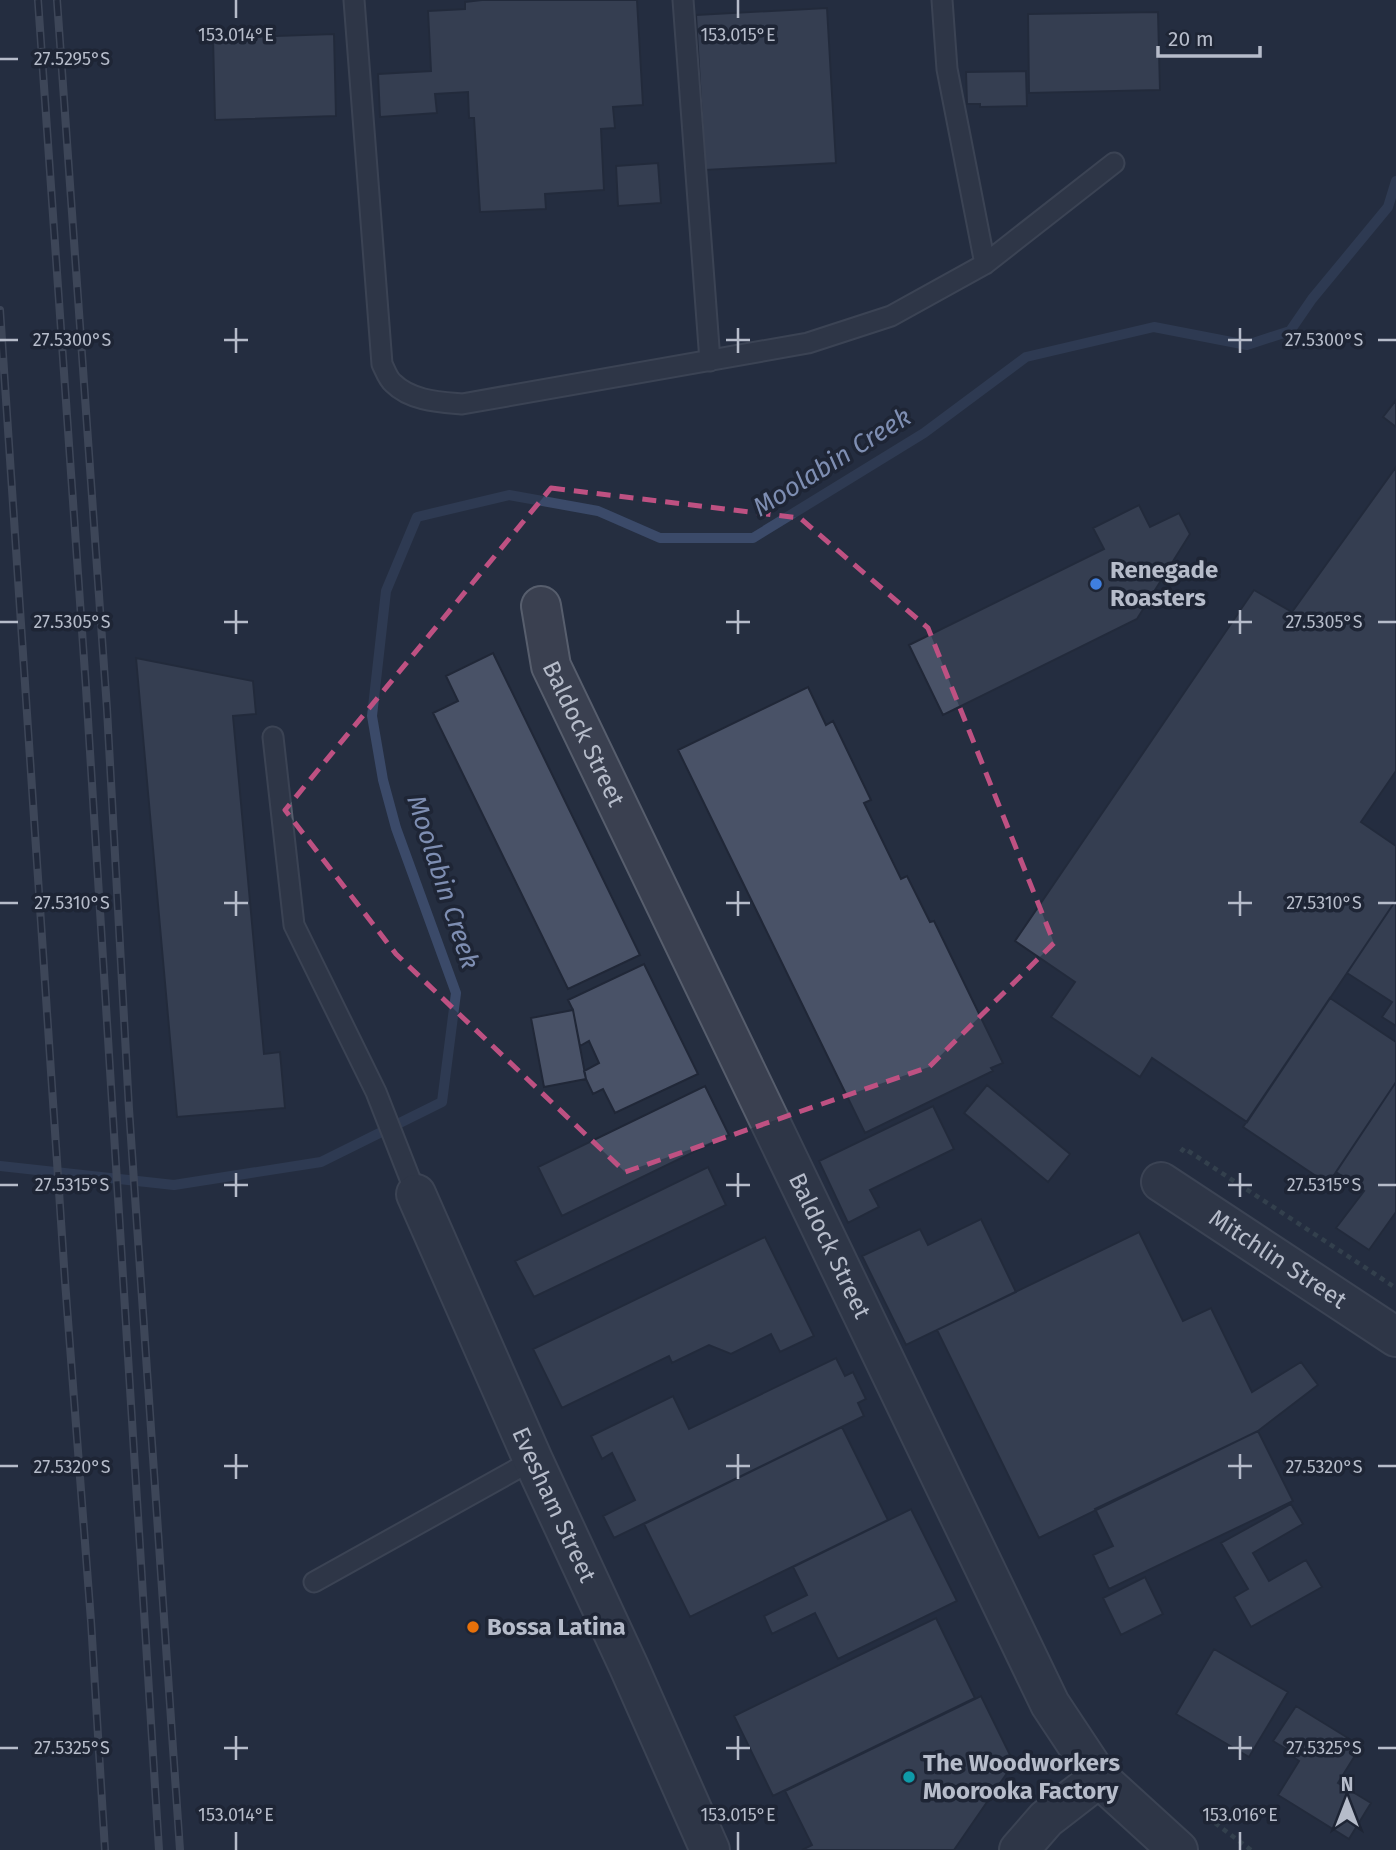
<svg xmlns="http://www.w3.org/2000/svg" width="1396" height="1850" font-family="'Fira Sans',sans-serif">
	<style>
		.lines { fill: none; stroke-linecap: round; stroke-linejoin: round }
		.stream { stroke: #3b4a69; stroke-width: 10 }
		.building { fill: #495267; stroke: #202737; stroke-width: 2 }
		.service-casing { stroke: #575e6d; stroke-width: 23 }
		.minor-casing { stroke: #575e6d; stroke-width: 42 }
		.path { stroke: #46585e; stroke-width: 4.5; stroke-dasharray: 5 5; stroke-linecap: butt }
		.service { stroke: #3a4050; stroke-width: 19 }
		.minor { stroke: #3a4050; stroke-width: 38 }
		.rail-casing { stroke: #5c6477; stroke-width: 8 }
		.rail { stroke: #1e2535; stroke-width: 5; stroke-dasharray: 16; stroke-linecap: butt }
		.marked { fill: none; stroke: #be5182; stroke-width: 5; stroke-dasharray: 14 9; stroke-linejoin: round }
		.ticks { fill: none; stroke: #b6bcca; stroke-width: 2.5 }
		.shop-dot { fill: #3f7fe0; stroke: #1e2535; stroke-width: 2.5 }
		.food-dot { fill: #e8710a; stroke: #1e2535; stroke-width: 2.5 }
		.culture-dot { fill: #0f9aa8; stroke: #1e2535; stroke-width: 2.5 }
		.labels { text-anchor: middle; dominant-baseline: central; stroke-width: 7; stroke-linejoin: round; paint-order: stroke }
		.poi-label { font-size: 24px; font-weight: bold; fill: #b6bcca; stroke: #1e2535; text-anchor: start }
		.street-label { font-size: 24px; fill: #b6bcca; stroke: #1e2535 }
		.water-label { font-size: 26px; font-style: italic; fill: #7e8eb2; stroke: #1e2535 }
		.ticks-label { font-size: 18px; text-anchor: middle; fill: #b6bcca; stroke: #1e2535; stroke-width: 7; stroke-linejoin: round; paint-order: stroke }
	</style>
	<rect width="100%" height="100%" fill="#252e40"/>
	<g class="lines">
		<path class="stream" d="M0 1166 174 1185 321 1162 442 1102 456 993 396 828 383 780 372 716 386 591 417 517 509 495 598 511 660 538H753L924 433 1026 357 1154 327 1247 345 1290 331 1312 299 1388 207 1396 181"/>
	</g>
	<path class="building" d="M482 0H637L643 105 613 107 615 128 601 129 604 190 545 194 546 209 480 212 474 118H469L468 92 435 94 437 113 380 117 378 74 431 71 428 11 465 9V2Z
		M827 8 836 163 705 170 696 15Z
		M1158 12 1160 90 1029 93 1028 14Z
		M334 34 336 116 215 120 213 38Z
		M1026 71 1027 106 980 107V104H967L966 72Z
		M658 163 661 203 618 206 616 166Z
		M1396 400V427L1383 417Z
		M1396 467V771L1361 822 1396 846V900L1247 1122 1152 1058 1140 1077 1051 1017 1075 982 1015 941 1254 590 1292 612Z
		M1139 505 1150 527 1179 513 1190 534 1137 619 943 715 909 645 1104 549 1093 528Z
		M493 653 640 955 568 989 433 713 458 701 446 676Z
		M136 658 253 681 256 714 233 716 264 1054 280 1052 285 1108 177 1117Z
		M808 687 826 725 833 721 871 800 864 803 901 879 907 876 930 922 934 921 1003 1063 991 1068 993 1071 865 1133 678 750Z
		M1396 900V1026L1382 1017 1392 1002 1347 973Z
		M644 964 698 1074 615 1113 603 1089 593 1094 586 1079 584 1071 599 1063 589 1041 580 1046 573 1010 568 1000Z
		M1330 998 1396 1042V1082L1328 1184 1243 1127Z
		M573 1010 586 1079 544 1087 531 1018Z
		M1396 1082V1212L1369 1250 1336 1228 1364 1191 1336 1172Z
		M987 1085 1070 1154 1048 1182 964 1113Z
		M705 1086 729 1135 562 1216 538 1167Z
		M933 1106 954 1149 870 1190 879 1207 848 1223 819 1161Z
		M708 1167 726 1205 534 1297 515 1261Z
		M981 1219 1016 1292 906 1345 862 1256 920 1229 928 1245Z
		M1139 1232 1183 1321 1211 1308 1252 1392 1301 1362 1318 1385 1258 1431 1039 1538 937 1330Z
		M765 1237 814 1336 780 1352 771 1334 731 1354 709 1345 672 1363 669 1356 562 1408 533 1349Z
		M836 1358 845 1376 853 1372 866 1399 858 1403 864 1416 614 1538 603 1516 635 1500 612 1453 602 1459 591 1436 673 1396 689 1429Z
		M842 1427 888 1520 690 1617 644 1524Z
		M1258 1431 1293 1501 1109 1589 1093 1555 1113 1546 1095 1509Z
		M1291 1504 1303 1524 1253 1553 1269 1581 1306 1560 1322 1587 1251 1627 1234 1597 1248 1589 1221 1543Z
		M911 1509 957 1601 838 1659 815 1613 772 1634 764 1616 807 1595 793 1567Z
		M1145 1577 1163 1614 1121 1635 1103 1598Z
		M936 1618 975 1698 773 1796 734 1716Z
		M1214 1649 1288 1692 1249 1757 1176 1714Z
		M981 1696 1014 1763 954 1850H802L812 1845 785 1791Z
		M1296 1706 1361 1746 1338 1783 1371 1803 1349 1839 1278 1795 1299 1761 1292 1756 1294 1754 1273 1741Z"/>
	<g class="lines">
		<defs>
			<path id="service" d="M354 0 382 364C385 370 388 379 393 383 411 401 440 402 462 404L808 343 891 316 985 264 1114 163
				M683 0 710 361
				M942 0 947 69 985 264
				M273 737 294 925 376 1092 416 1194
				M314 1582 533 1460"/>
			<g id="minor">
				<path id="s1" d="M541 606 551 666 1050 1704 1099 1778 1178 1850"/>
				<path id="s2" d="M1161 1182 1396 1337"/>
				<path id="s3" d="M416 1194 533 1460 629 1667 710 1850"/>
				<path d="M1019 1850 1046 1819 1099 1778"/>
			</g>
		</defs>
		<use href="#service" class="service-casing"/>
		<use href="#minor" class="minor-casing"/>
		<path class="path" d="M1181 1152 1184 1148 1396 1288
			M1215 1823 1251 1850"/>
		<use href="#service" class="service"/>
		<use href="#minor" class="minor"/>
		<defs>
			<path id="rail" d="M38 0 86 688 159 1850
				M57 0 107 709 129 1109 180 1850
				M0 310 65 1281 91 1621 105 1850"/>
		</defs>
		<use href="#rail" class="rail-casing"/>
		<use href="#rail" class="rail"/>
	</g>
	<path d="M0 0H1396V1850H0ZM551 488 800 518 928 628 1054 943 929 1067 625 1172 396 954 285 810Z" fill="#252e40" fill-opacity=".55" fill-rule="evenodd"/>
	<path class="marked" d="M551 488 800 518 928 628 1054 943 929 1067 625 1172 396 954 285 810Z"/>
	<path class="ticks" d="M236 0V18M738 0V18M0 59H18M236 328V353M738 328V353M1240 328V353M0 340H18M224 340H248M726 340H750M1228 340H1252M1378 340H1396M236 610V634M738 610V634M1240 610V634M0 622H18M224 622H248M726 622H750M1228 622H1252M1378 622H1396M236 891V916M738 891V916M1240 891V916M0 903H18M224 903H248M726 903H750M1228 903H1252M1378 903H1396M236 1173V1197M738 1173V1197M1240 1173V1197M0 1185H18M224 1185H248M726 1185H750M1228 1185H1252M1378 1185H1396M236 1454V1479M738 1454V1479M1240 1454V1479M0 1466H18M224 1466H248M726 1466H750M1228 1466H1252M1378 1466H1396M236 1736V1760M738 1736V1760M1240 1736V1760M0 1748H18M224 1748H248M726 1748H750M1228 1748H1252M1378 1748H1396M236 1832V1850M738 1832V1850M1240 1832V1850"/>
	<circle class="shop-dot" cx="1096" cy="584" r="7"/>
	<circle class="food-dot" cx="473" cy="1627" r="7"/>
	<circle class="culture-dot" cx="909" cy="1777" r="7"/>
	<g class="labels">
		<g class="poi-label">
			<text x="1110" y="570">Renegade<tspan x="1110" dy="28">Roasters</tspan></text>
			<text x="487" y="1627">Bossa Latina</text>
			<text x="923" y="1763">The Woodworkers<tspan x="923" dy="28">Moorooka Factory</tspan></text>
		</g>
		<g class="street-label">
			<text stroke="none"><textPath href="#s1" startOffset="136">Baldock Street</textPath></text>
			<text stroke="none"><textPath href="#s1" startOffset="704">Baldock Street</textPath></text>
			<text stroke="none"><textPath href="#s2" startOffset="140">Mitchlin Street</textPath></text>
			<text stroke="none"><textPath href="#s3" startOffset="340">Evesham Street</textPath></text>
		</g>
		<g class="water-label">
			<text transform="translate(832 462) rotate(-32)">Moolabin Creek</text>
			<text transform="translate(443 882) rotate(72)">Moolabin Creek</text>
		</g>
	</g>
	<g class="ticks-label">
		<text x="236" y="41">153.014°E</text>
		<text x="738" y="41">153.015°E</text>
		<text x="72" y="65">27.5295°S</text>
		<text x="72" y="346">27.5300°S</text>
		<text x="1324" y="346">27.5300°S</text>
		<text x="72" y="628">27.5305°S</text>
		<text x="1324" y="628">27.5305°S</text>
		<text x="72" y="909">27.5310°S</text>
		<text x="1324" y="909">27.5310°S</text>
		<text x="72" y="1191">27.5315°S</text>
		<text x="1324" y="1191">27.5315°S</text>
		<text x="72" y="1473">27.5320°S</text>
		<text x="1324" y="1473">27.5320°S</text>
		<text x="72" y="1754">27.5325°S</text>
		<text x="1324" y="1754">27.5325°S</text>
		<text x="236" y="1821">153.014°E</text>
		<text x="738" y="1821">153.015°E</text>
		<text x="1240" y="1821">153.016°E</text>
	</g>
	<g transform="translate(1347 1801)" stroke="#1e2535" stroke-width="5" paint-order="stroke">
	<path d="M0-5L12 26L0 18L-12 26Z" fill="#b6bcca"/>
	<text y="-10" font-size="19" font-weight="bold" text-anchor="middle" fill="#b6bcca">N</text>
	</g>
	<path d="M1158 46v10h102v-10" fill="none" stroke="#b6bcca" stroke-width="3.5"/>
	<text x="1168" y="46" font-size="21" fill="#b6bcca" stroke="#1e2535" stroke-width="5" paint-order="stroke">20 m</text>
</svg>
